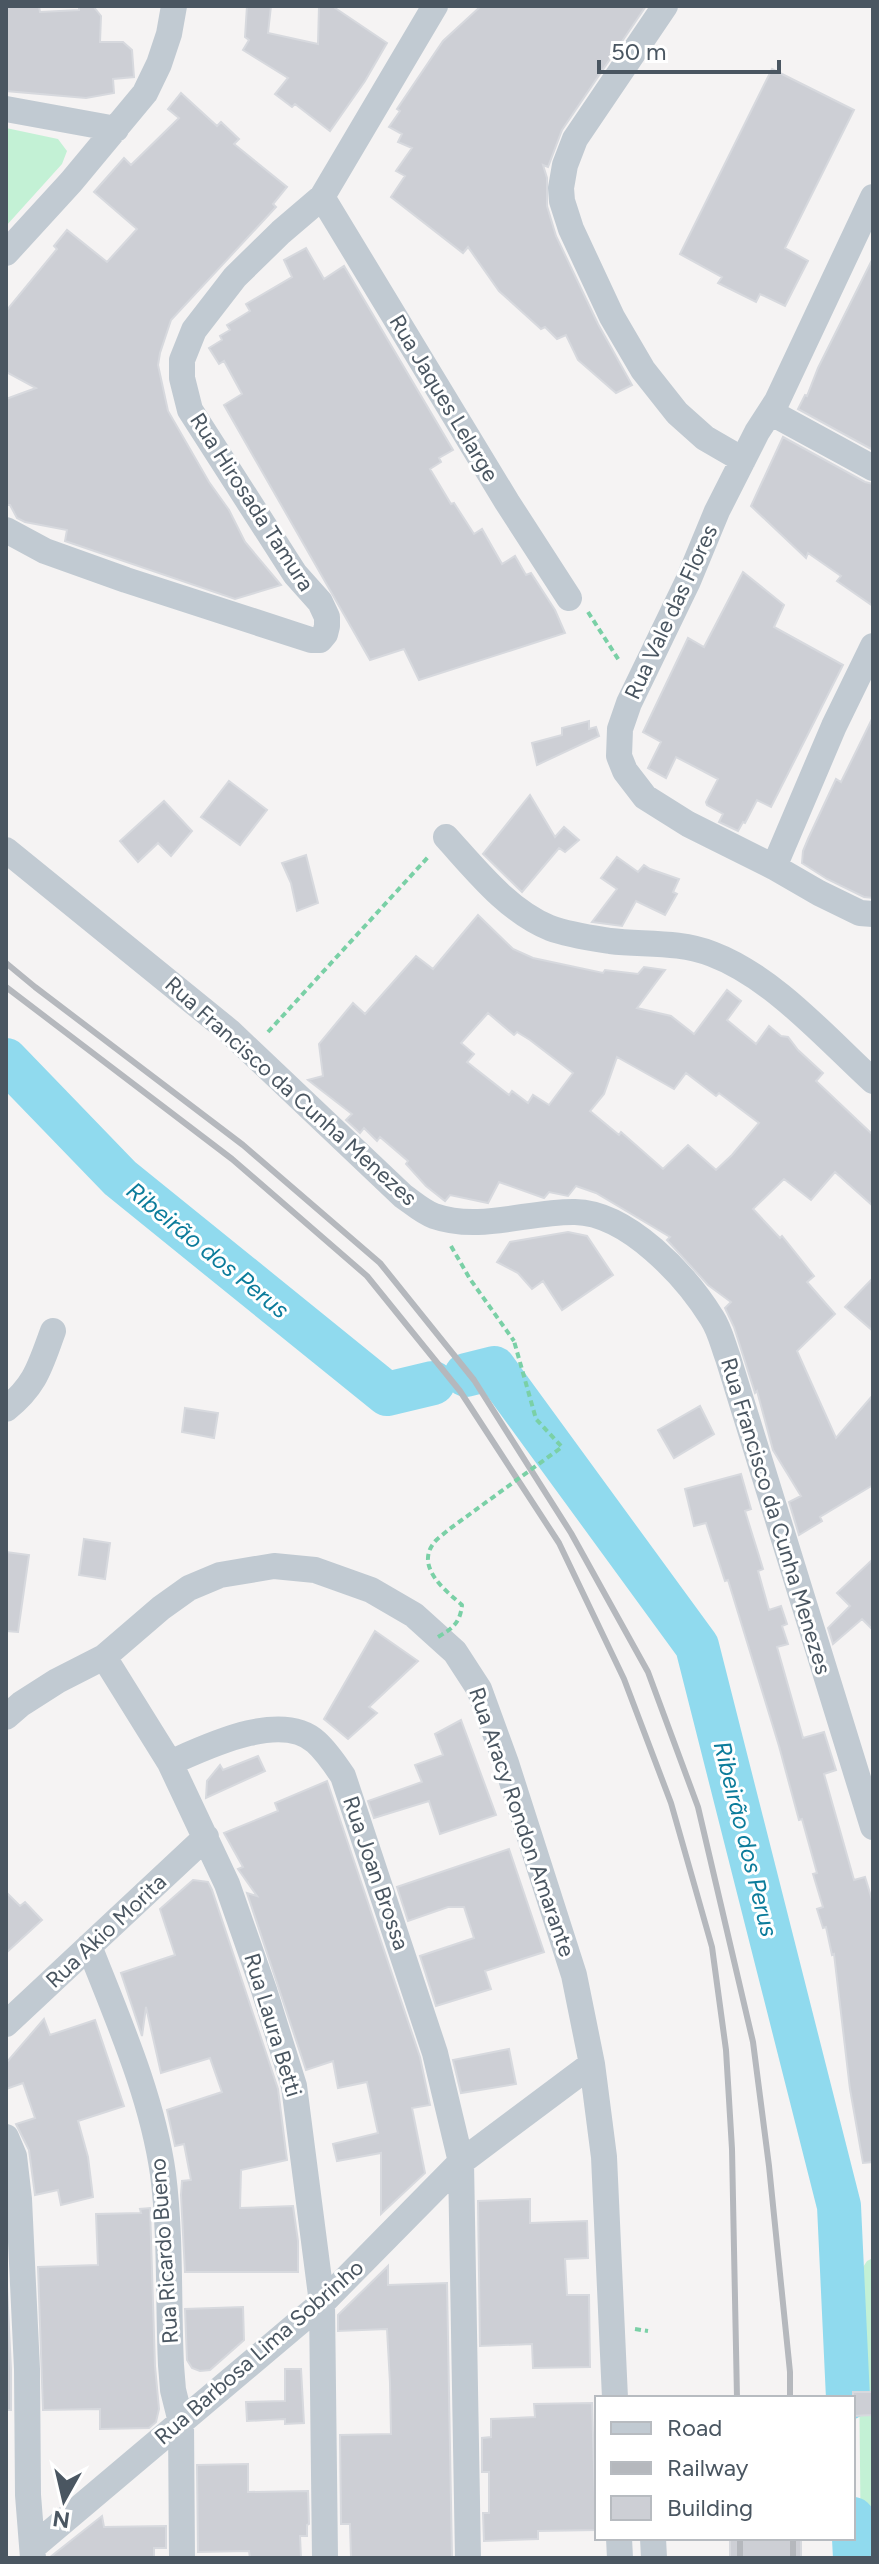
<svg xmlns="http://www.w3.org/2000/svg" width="879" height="2564" font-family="Figtree,sans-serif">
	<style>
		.green { fill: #c3f1d5 }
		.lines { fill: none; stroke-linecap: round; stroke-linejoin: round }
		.river { stroke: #90daee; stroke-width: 44 }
		.building { fill: #cdcfd5; stroke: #d7d9de; stroke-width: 2; fill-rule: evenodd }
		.path { stroke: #7ad0a6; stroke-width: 4; stroke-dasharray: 6 4; stroke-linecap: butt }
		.minor { stroke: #c1cad2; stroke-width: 26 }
		.rail { stroke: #b5b8bd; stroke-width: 6 }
		.path-bridge { stroke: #7ad0a6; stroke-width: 4; stroke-dasharray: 6 4; stroke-linecap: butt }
		.labels { text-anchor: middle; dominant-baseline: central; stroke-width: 6; stroke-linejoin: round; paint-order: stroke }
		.street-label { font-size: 22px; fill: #4a5661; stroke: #fff }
		.water-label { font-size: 24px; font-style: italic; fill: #0c7c9b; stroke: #fff }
	</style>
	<rect width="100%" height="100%" fill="#f5f3f3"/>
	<path class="green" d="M6 128 58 139 67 151 62 164 6 226Z
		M873 2258V2558H861L858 2275 867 2261Z"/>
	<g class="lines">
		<path class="river" d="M6 1060 120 1178 387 1394 433 1383
			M466 1375 494 1368 697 1646 839 2206 848 2398
			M853 2519 855 2558"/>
	</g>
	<path class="building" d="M6 6H39L40 12 79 10V6H93L101 16 100 42H123L132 50 134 77 113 79 114 93 86 98 6 91Z
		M247 6H271L268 33 318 44 319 6H332L387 43 365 81 330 131 295 104 292 107 275 94 288 78 243 50 249 40 245 37Z
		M481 6H646L562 130 548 167 543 165 547 178V206L556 236 598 324 632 385 616 393 578 360 566 335 557 339 545 327 541 329 499 291 468 247 463 253 391 197 405 176 396 171 412 148 398 142 402 134 389 127 400 111 397 109 443 41Z
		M772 69 854 110 785 248 808 261 785 306 760 294 756 302 718 283 722 277 680 254Z
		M181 93 217 126 221 122 239 139 234 144 287 187 273 204 276 207 171 320 160 353 158 365 168 411 209 482 229 510 245 542 281 585 235 599 65 541 67 530 25 522 17 518 10 505H6V399L36 388 6 372V311L57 249 54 246 67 230 107 262 137 229 94 192 124 158 131 165 179 118 168 109Z
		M306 248 324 279 344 266 453 450 439 458 441 462 430 469 451 504 454 503 474 534 482 529 502 564 515 556 526 575 531 573 555 610 565 633 419 680 404 649 370 660 224 405 242 394 224 361 219 364 209 348 222 340 220 336 230 330 227 325 250 311 246 304 292 277 284 260Z
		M873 258V450L798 409 805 395 807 396 818 368Z
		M783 437 865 482 873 484V606L837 581 841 576 808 553 806 558 751 506Z
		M743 572 784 605 774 627 843 665 771 807 757 800 745 823 743 822 738 831 719 822 723 814 707 805 706 802 718 779 676 757 666 778 648 768 661 742 643 732 688 638 704 647Z
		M873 717V898L864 897 827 879 802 863 803 851 808 839 836 779 841 782Z
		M589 721V729L596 727 599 736 537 765 532 743 562 735V728Z
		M229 781 267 810 240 845 201 817Z
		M530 795 555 837 564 827 579 840 565 852 559 848 522 892 483 854Z
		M164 801 192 831 171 856 158 843 138 862 120 841Z
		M306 855 318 903 297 911 291 883 282 863Z
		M617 857 638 872 644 865 650 869 679 879 673 892 677 894 665 915 636 901 622 926 592 922 617 889 601 878Z
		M478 915 513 949 533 958 603 973 605 970 638 974 644 967 665 970 637 1008 671 1016 694 1034 727 990 741 1001 727 1020 756 1044 769 1026 781 1036 788 1037 798 1050 823 1073 816 1081 873 1135V1206L835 1172 811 1200 784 1179 753 1209 780 1238 782 1236 814 1276 807 1282 835 1314 797 1351 836 1438 873 1395V1485L820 1517 822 1521 799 1535 789 1502 801 1496 773 1450 757 1391 755 1393 734 1327 725 1308 731 1302 708 1285 667 1240 670 1237 596 1193 576 1186 568 1196 549 1192 544 1198 499 1182 488 1203 450 1195 445 1201 426 1186 406 1164 408 1161 380 1137 377 1141 364 1128 360 1133 346 1120 352 1114 308 1080 323 1076 319 1044 353 1003 365 1014 416 956 433 969ZM488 1013 514 1035 517 1032 530 1040 573 1073 549 1105 533 1095 528 1103 512 1091 509 1095 467 1062 474 1054 461 1043ZM617 1057 674 1089 686 1073 716 1096 719 1093 759 1123 732 1155 716 1170 688 1145 663 1169 621 1132 619 1135 590 1111 604 1094Z
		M568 1232 587 1236 613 1275 562 1310 543 1281 532 1289 518 1273 497 1262 510 1242Z
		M873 1278V1331L845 1307Z
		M700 1406 714 1434 674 1458 658 1430Z
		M185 1408 218 1413 214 1438 182 1432Z
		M741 1474 751 1509 745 1511 763 1569 758 1571 769 1610 781 1606 787 1624 782 1626 788 1644 777 1647 803 1738 824 1732 836 1770 824 1774 854 1880 865 1877 873 1903V2162L863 2163 850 2089 834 1954 832 1955 826 1927 823 1928 817 1909 823 1907 813 1874 817 1873 802 1819 799 1820 779 1746 728 1580 725 1581 706 1523 694 1526 685 1489Z
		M84 1539 110 1543 105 1579 79 1575Z
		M6 1552 29 1555 18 1632 6 1631Z
		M873 1559V1630L862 1619 833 1644 828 1628 850 1606 837 1593Z
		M375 1631 418 1661 369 1707 377 1713 348 1739 324 1719Z
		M461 1720 496 1815 440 1834 429 1801 374 1818 368 1801 422 1782 415 1765 443 1755 435 1734Z
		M258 1756 265 1771 206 1798 207 1781 220 1765 223 1770Z
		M327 1781 420 2057 430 2105 412 2108 425 2173 381 2214V2153L337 2161 333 2144 378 2133 367 2082 338 2088 333 2061 306 2070 247 1893 257 1896 238 1869 243 1867 224 1833 278 1811 275 1803Z
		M509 1849 544 1952 485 1971 491 1989 436 2006 420 1956 474 1938 464 1907H448L408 1921 397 1887Z
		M193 1880 208 1882 212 1890 278 2089 287 2160 241 2170 240 2208 293 2206 298 2241V2272H185L181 2195 182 2181 191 2180 184 2144 175 2146 167 2110 222 2092 210 2058 161 2073 146 2007 142 2036 121 1973 175 1955 160 1909Z
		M6 1892 20 1906 25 1902 42 1920 6 1953Z
		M44 2019 50 2035 95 2020 124 2106 78 2121 88 2157 93 2197 61 2205 58 2190 35 2195 29 2150 16 2124 35 2118 23 2083 6 2089V2063Z
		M509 2049 516 2084 461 2093 453 2060Z
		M530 2199V2223L587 2221 588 2258 565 2259 567 2295H589L590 2367 533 2368 532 2344 480 2346 478 2201Z
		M150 2208 155 2366 159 2409 156 2422 149 2428 100 2429V2409L43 2410 38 2267 98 2265 96 2214 141 2213 140 2209Z
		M388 2266V2285L447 2283 452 2558H351L350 2524H341L340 2435 391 2434 390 2383 387 2329 338 2331V2315Z
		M6 2267 11 2369V2410H6Z
		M243 2307 244 2340 210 2370 200 2371 192 2368 187 2360 185 2309Z
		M285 2369H301L304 2423 285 2424V2419L247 2421 246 2402 285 2401Z
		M853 2392H873V2415L853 2416Z
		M592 2403 596 2530 538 2531V2539L484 2541 483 2513H489V2472H482V2438L491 2437V2419L535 2417 534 2404Z
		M248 2464V2492L308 2491 309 2524 307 2525V2536H300L301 2558H250L249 2551 198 2552 197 2465Z
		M102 2516 104 2527 166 2526V2548H154V2558H49Z
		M730 2538H801V2558H730Z"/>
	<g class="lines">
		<path class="path" d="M588 612 620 662
			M268 1032 429 856
			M451 1246 470 1279 514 1341
			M635 2329 648 2331"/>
		<path class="minor" d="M665 6 575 139 565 165 561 188 562 201 571 229 612 317 643 370 677 413 705 438 743 460
			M6 109 116 129
			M322 197 507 502 569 598
			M873 197 777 401 757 432 717 511 688 581 629 703 620 729 619 756 625 771 645 797 688 824 774 867 819 893 860 913 873 914
			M6 253 71 182 145 93 159 64 169 34 174 6
			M770 412 873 468
			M6 530 45 551 126 580 311 640H320L325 634 327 626V617L320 602 295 574 190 410 182 378V360L194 330 235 277 281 232 322 197 435 6
			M446 837C476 870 508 911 550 928 569 935 591 938 610 941 644 945 679 941 712 954 773 977 826 1038 873 1081
			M6 850 229 1031 403 1196C413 1203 423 1212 434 1216 480 1232 529 1211 575 1212 628 1213 686 1276 712 1318 720 1330 723 1345 728 1358L873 1827
			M774 867 834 726 873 646
			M6 1409C36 1385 40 1366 53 1331
			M104 1657 170 1763 227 1884 264 1990 294 2086 322 2303 325 2558
			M6 1717 21 1704 57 1681 104 1657 161 1608 189 1588 220 1575 274 1566 315 1570 371 1590 414 1615 455 1652 479 1689 506 1763 574 1975 592 2064 604 2157 615 2398
			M170 1763C206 1747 281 1710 316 1742 326 1751 335 1764 343 1776L435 2053 461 2162 468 2558
			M89 1946C118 2020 152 2096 163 2174 171 2237 168 2302 171 2365L173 2390 181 2422 182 2558
			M6 2024 206 1837
			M6 2137 14 2156 19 2199 27 2369 28 2495 33 2558
			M619 2538 620 2558
			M653 2538 654 2558
			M33 2547 322 2303 461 2162 592 2064"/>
		<path class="rail" d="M6 963 35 987 243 1145 380 1263 474 1380 571 1533 648 1672 698 1807 753 2042 769 2166 790 2372V2398
			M6 987 232 1159 367 1276 460 1391 559 1543 624 1679 671 1803 712 1947 726 2050 732 2149 737 2398
			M740 2538V2558
			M793 2538V2558"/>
		<path class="path-bridge" d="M438 1637C453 1628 460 1623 462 1605 446 1591 416 1568 433 1544 436 1539 444 1534 448 1530L562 1447 536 1419 514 1341"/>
	</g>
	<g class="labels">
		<g class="street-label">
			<text transform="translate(444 398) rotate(59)">Rua Jaques Lelarge</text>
			<text transform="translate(252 502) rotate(57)">Rua Hirosada Tamura</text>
			<text transform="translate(671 612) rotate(-65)">Rua Vale das Flores</text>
			<text transform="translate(291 1091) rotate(42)">Rua Francisco da Cunha Menezes</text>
			<text transform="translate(776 1516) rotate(73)">Rua Francisco da Cunha Menezes</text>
			<text transform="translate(522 1822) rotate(71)">Rua Aracy Rondon Amarante</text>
			<text transform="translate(376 1873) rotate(71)">Rua Joan Brossa</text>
			<text transform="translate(106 1931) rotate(-43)">Rua Akio Morita</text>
			<text transform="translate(273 2025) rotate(73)">Rua Laura Betti</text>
			<text transform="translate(164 2251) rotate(-94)">Rua Ricardo Bueno</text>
			<text transform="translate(259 2352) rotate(-41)">Rua Barbosa Lima Sobrinho</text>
		</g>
		<g class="water-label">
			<text transform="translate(208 1250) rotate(39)">Ribeirão dos Perus</text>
			<text transform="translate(746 1839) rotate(76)">Ribeirão dos Perus</text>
		</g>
	</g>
	<rect width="879" height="2564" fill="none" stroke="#4a5661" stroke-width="16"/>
	<rect x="595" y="2396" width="260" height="144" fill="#ffffff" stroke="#b7bbc0" stroke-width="2"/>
	<rect x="611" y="2422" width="40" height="12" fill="#c1cad2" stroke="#b7bbc0" stroke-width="2"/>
	<text x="667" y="2436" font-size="24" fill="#4a5661">Road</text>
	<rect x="611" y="2462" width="40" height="12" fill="#b5b8bd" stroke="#b7bbc0" stroke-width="2"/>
	<text x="667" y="2476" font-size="24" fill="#4a5661">Railway</text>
	<rect x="611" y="2496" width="40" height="24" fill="#cdcfd5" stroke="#b7bbc0" stroke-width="2"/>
	<text x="667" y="2516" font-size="24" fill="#4a5661">Building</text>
	<g transform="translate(64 2500) rotate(188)" stroke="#ffffff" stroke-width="6" paint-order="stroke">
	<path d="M0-6L14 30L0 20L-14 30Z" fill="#4a5661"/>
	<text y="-12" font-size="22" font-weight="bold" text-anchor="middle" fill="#4a5661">N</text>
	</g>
	<path d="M599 60v12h180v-12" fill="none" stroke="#4a5661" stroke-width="4"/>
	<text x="611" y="60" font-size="24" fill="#4a5661" stroke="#ffffff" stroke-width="6" paint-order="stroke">50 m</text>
</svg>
